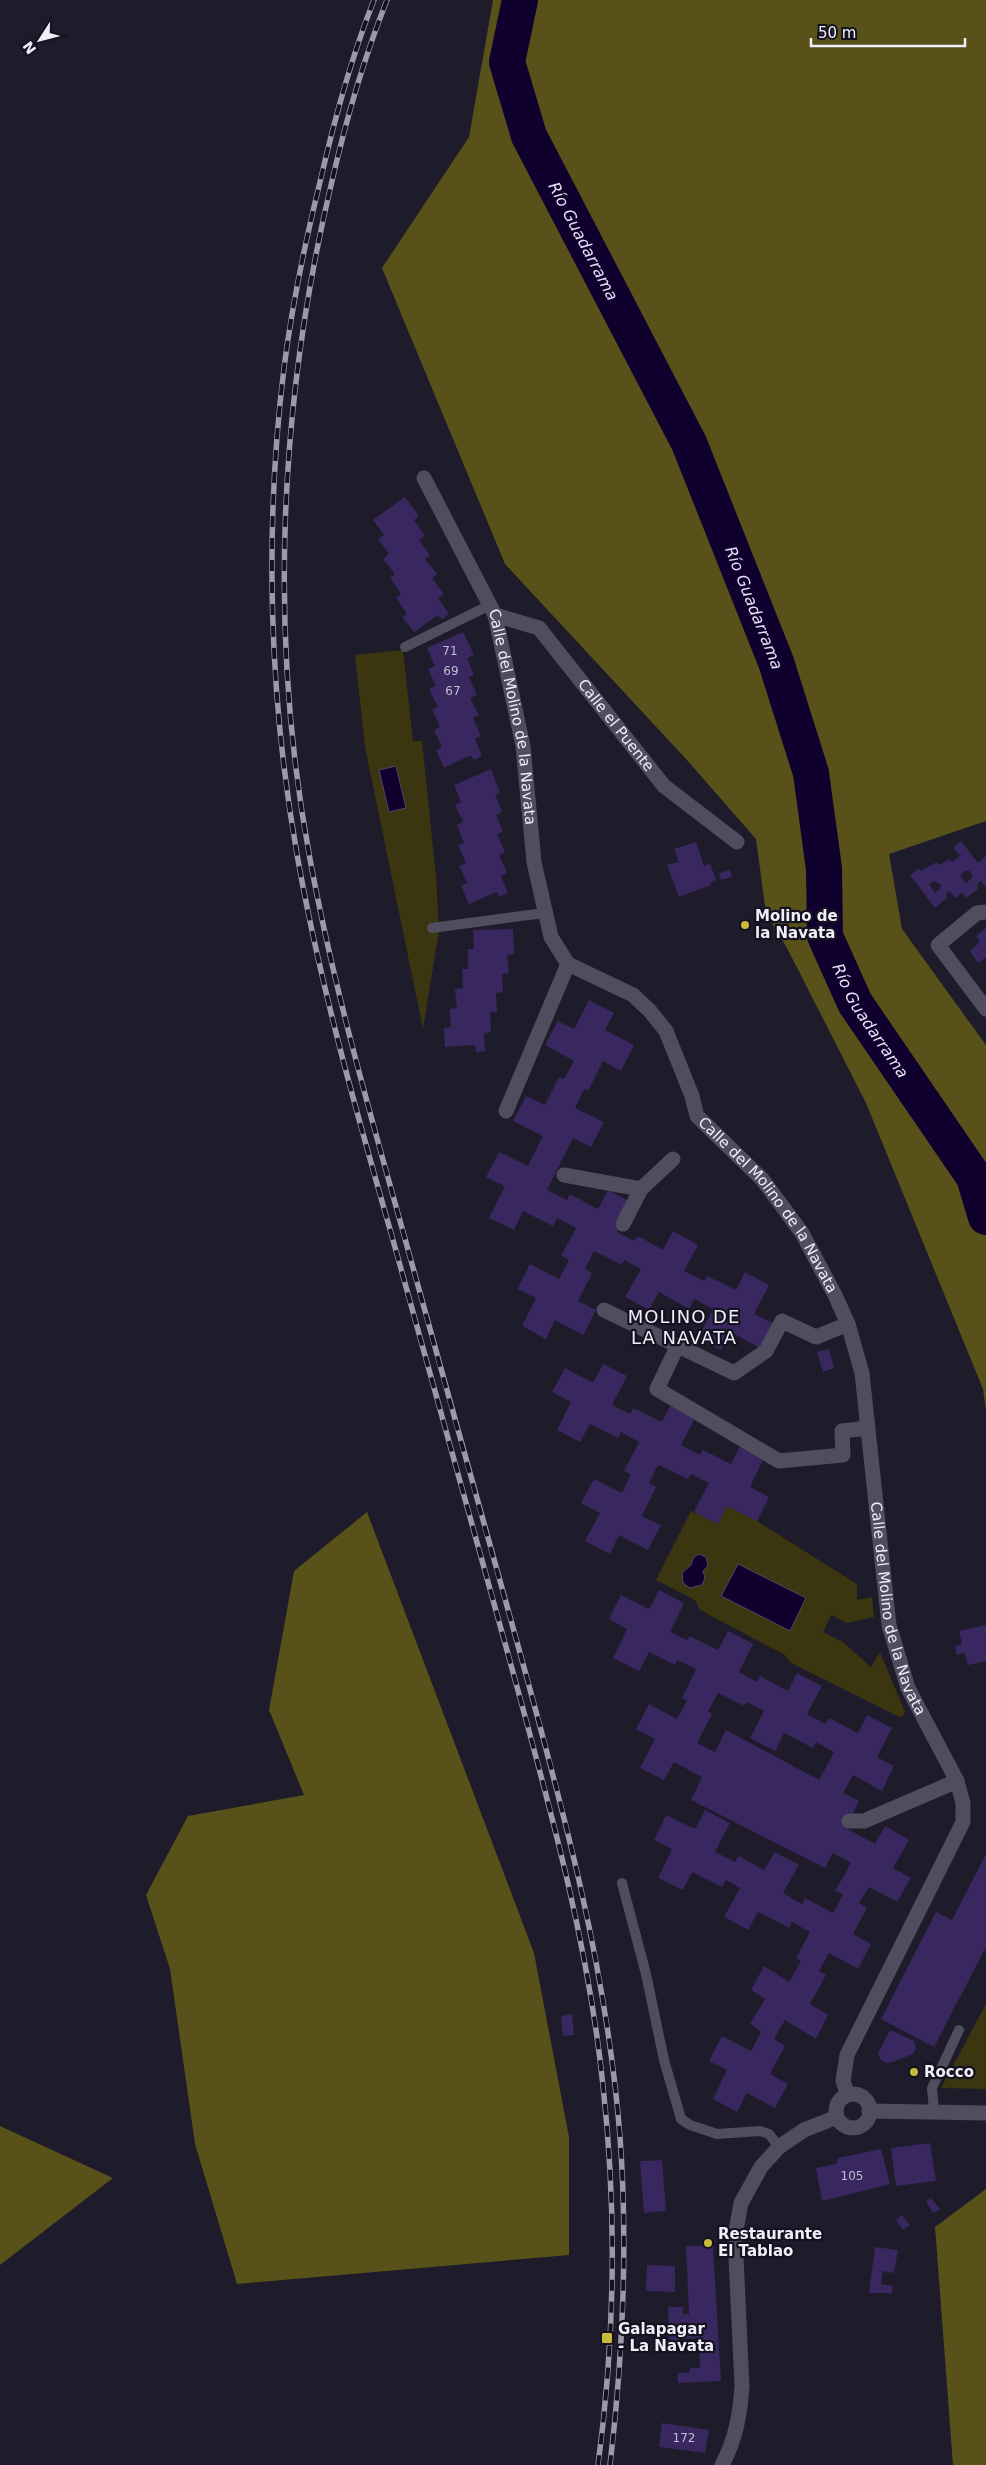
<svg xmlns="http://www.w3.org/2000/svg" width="986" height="2465" font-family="'DejaVu Sans',sans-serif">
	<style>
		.green { fill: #3b360f }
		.forest { fill: #585119 }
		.water { fill: #10002d; stroke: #53476a }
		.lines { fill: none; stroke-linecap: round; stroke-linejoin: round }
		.river { stroke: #10002d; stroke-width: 36 }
		.building { fill: #38285f; fill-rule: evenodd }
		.service { stroke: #504d5f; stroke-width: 10 }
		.pedestrian { stroke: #504d5f; stroke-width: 15 }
		.minor { stroke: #504d5f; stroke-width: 15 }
		.secondary { stroke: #504d5f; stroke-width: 15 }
		.rail-casing { stroke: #9c9aa6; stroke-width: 5.5 }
		.rail { stroke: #151220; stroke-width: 4; stroke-dasharray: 11; stroke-linecap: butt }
		.poi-dot { fill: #caba39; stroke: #151220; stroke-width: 2 }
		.labels { text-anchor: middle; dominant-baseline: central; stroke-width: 4.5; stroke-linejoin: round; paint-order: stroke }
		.number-label { font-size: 12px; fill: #c2bcd2 }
		.street-label { font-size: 15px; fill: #f0eef9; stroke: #151220 }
		.poi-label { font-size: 15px; font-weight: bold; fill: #f0eef9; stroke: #151220; text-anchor: start }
		.water-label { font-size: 16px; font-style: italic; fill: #e4e1f4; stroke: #151220 }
		.quarter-label { font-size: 18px; letter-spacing: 1px; fill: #f0eef9; stroke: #151220 }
	</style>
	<rect width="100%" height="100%" fill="#1e1b2a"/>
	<path class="green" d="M403 650 413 741H422L436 876 439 931 423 1029 365 747 355 655Z
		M727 1506 757 1521 857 1584V1600L872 1597 874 1617 847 1623 831 1615 823 1632 843 1642 871 1667 880 1652 905 1712 903 1716 899 1717 791 1663 785 1655 700 1610 695 1600 656 1580 691 1511 718 1524Z
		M986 2004V2089L941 2088Z"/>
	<path class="forest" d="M493 0H986V821L889 854 902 929 986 1045V1410L983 1389 866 1103 788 950 766 913 756 839 686 759 505 564 382 268 469 137Z
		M367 1512 534 1953 569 2137V2255L237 2284 195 2144 170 1969 146 1895 188 1816 304 1795 269 1710 294 1571Z
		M0 2126 113 2178 0 2265Z
		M986 2189V2465H953L935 2227Z"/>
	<path class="water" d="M396 766 406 808 389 812 379 770Z
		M699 1554 706 1557 708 1566 703 1571 705 1578 702 1585 690 1588 683 1583 682 1573 691 1565 693 1558Z
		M738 1564 806 1598 790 1631 721 1596Z"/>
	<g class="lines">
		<path class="river" id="s1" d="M520 0 507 62 529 136 689 443 776 662 811 773 824 869 825 936 855 1003 974 1177 986 1217"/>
	</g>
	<path class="building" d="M405 497 419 516 414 520 425 536 419 540 430 555 425 559 437 574 432 578 444 594 438 598 449 614 442 620 438 615 414 632 402 617 407 614 396 598 401 594 390 578 395 574 383 559 389 554 378 539 384 535 373 520Z
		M463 632 474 655 467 658 474 675 469 677 477 695 470 698 479 715 473 718 481 736 475 739 482 756 474 760 471 755 444 768 436 750 442 747 434 730 440 727 432 709 438 707 429 689 436 686 428 669 435 666 427 648Z
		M491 769 500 793 495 795 502 812 496 815 503 832 497 834 505 852 499 855 507 873 501 876 508 893 499 897 497 892 469 904 461 886 467 883 459 866 466 863 458 845 464 843 457 825 463 822 455 805 461 802 454 785Z
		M961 841 978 863 986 856V888L981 881 977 884 978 889 966 898 962 893 955 898 949 891 946 894 947 898 935 908 910 875 919 868 920 871 937 862 940 865 949 859 952 862 960 856 953 848ZM965 871H970L972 875 971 879 966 883 960 875ZM934 881 941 885 940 889 935 893 929 884Z
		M696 842 704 866 710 863 716 880 710 883 711 885 679 897 667 865 679 862 674 849Z
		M730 870 732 877 721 880 719 873Z
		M986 928V957L978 963 970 951 980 942 976 936Z
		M513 929 514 954 507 955 509 973 502 974 503 992 496 993 497 1012H490L491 1032 484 1033 485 1051 476 1052 475 1045 445 1047 444 1028 451 1027 450 1009 457 1008 455 989 463 988 462 969H468V949H474L473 930Z
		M589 1000 614 1013 605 1030 634 1045 621 1071 603 1061 588 1091 584 1089 575 1108 604 1122 591 1147 573 1138 547 1190 567 1200 570 1194 598 1209 608 1190 632 1203 617 1232 634 1241 638 1236 663 1250 673 1231 698 1245 684 1271 704 1281 707 1276 736 1290 745 1272 769 1285 754 1314 773 1323 760 1348 731 1332 721 1350 698 1338 713 1309 694 1299 689 1309 659 1292 649 1310 625 1297 641 1269 624 1260 622 1265 594 1251 585 1269 592 1273 578 1301 596 1310 583 1335 555 1320 546 1339 522 1326 536 1298 517 1289 530 1264 559 1279 569 1260 561 1256 576 1228 557 1218 553 1226 523 1211 514 1230 489 1218 505 1186 486 1177 499 1152 528 1166 543 1136 513 1121 526 1096 545 1105 559 1077 564 1079 574 1061 545 1045 558 1021 574 1029Z
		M829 1349 834 1368 823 1372 817 1352Z
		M603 1364 627 1376 612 1405 630 1414 633 1408 662 1422 671 1404 696 1416 681 1445 700 1455 703 1450 731 1464 740 1446 764 1458 750 1487 769 1497 757 1521 727 1506 718 1524 694 1512 709 1483 691 1474 688 1479 658 1465 649 1483 656 1487 642 1516 661 1525 648 1550 619 1535 610 1554 585 1541 600 1513 581 1503 594 1479 622 1493 631 1474 624 1471 639 1442 621 1432 618 1438 590 1424 580 1442 557 1430 571 1402 552 1392 565 1368 593 1383Z
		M659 1590 684 1603 670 1632 687 1640 690 1636 718 1650 728 1631 753 1644 739 1672 757 1682 760 1676 788 1691 797 1673 822 1686 807 1714 825 1724 829 1718 858 1733 867 1715 892 1728 877 1757 894 1766 882 1791 853 1775 843 1793 859 1801 846 1828 875 1844 885 1826 909 1840 893 1868 911 1878 897 1902 869 1887 859 1903 867 1908 853 1934 871 1944 858 1969 829 1953 819 1971 826 1975 810 2004 828 2015 816 2039 785 2020 774 2039 785 2046 770 2074 788 2084 775 2108 747 2093 737 2112 713 2099 727 2070 709 2061 722 2036 751 2051 761 2032 750 2024 765 1999 751 1990 764 1966 789 1982 801 1961 796 1958 810 1932 792 1922 789 1928 758 1912 748 1930 724 1917 740 1888 726 1880 722 1887 692 1872 683 1890 658 1878 672 1849 654 1840 666 1815 695 1829 705 1810 730 1823 715 1852 735 1862 739 1856 764 1870 775 1852 799 1865 783 1893 802 1904 805 1898 833 1913 843 1894 835 1891 851 1863 833 1853 825 1868 691 1800 702 1777 674 1762 664 1780 640 1768 655 1739 636 1729 649 1704 677 1719 687 1701 682 1698 696 1669 677 1660 675 1665 649 1652 639 1671 613 1658 627 1629 609 1619 621 1595 649 1609ZM718 1693 744 1706 747 1702 764 1711 750 1738 775 1751 784 1733 813 1748 816 1742 834 1752 819 1780 726 1730 715 1752 697 1743 712 1714 708 1712Z
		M986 1625V1661L968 1665 964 1653 957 1655 955 1646 962 1644 959 1631Z
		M986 1854V1947L934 2047 881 2019 936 1912 952 1920Z
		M572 2014 574 2035 563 2036 561 2016Z
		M890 2030 914 2041 916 2048 913 2054 893 2062 886 2063 880 2059 878 2053Z
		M930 2143 936 2181 896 2186 891 2148Z
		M881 2149 890 2184 822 2201 816 2168 836 2164 838 2158Z
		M662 2160 666 2211 644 2213 640 2161Z
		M931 2198 940 2209 933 2213 926 2202Z
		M902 2215 910 2225 903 2230 896 2220Z
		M713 2245 721 2381 678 2383V2373L690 2372V2368H700L699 2338 680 2339 681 2346H672L669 2339 668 2307H683V2314H689L686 2246Z
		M875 2247 898 2250 894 2273 883 2271 881 2284 893 2286 892 2293H869Z
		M647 2265 675 2266V2292L646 2291Z
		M662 2423 709 2430 705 2453 659 2447Z"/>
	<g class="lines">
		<path class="service" d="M405 647 490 605
			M432 928 544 913
			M622 1883 646 1974 664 2060 681 2119 690 2125 717 2134 760 2131 769 2134 779 2147
			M934 2111 932 2088 959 2030"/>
		<path class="pedestrian" d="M564 1175 641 1189
			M623 1224 641 1189 673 1159
			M604 1310 734 1373 766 1351 782 1321 816 1337 848 1324
			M677 1347 657 1389 779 1461 843 1455 842 1431 868 1428"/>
		<g class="minor">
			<path id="s2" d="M424 478 495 615 523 746 534 862 551 937 568 964 633 995 650 1011 666 1031 692 1096 697 1116 762 1179 802 1233 835 1295 848 1324 862 1373 889 1625 908 1688 957 1781 963 1803V1822L847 2055 843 2081 848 2095"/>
			<path id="s3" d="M495 615 539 628 664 786 737 842"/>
			<path d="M986 912 977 913 938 945 986 1009"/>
			<path d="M506 1111 568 964"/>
			<path d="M849 1821H864L957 1781"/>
		</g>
		<path class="secondary" d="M836 2111a17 17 0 1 1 34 0a17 17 0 1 1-34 0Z
			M869 2111 986 2113
			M722 2465C736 2439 740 2414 742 2386L735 2236 741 2203 761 2167 779 2147 804 2130 837 2117"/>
		<defs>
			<path id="rail" d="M374 0C351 58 334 121 320 182 305 243 292 305 284 368 264 530 269 699 298 860 321 988 357 1114 393 1240 431 1378 470 1516 508 1654 547 1797 588 1939 603 2086 617 2212 615 2339 598 2465
				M387 0C364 58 346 120 332 181 279 402 268 635 310 859 333 984 368 1106 402 1228 440 1366 478 1504 517 1642 562 1805 607 1968 620 2137 628 2246 623 2356 610 2465"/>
		</defs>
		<use href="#rail" class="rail-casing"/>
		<use href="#rail" class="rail"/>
	</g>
	<g class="poi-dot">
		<circle cx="745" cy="925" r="5"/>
		<circle cx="914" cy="2072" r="5"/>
		<circle cx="708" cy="2243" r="5"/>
		<rect x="601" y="2332" width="12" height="12" rx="2.5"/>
	</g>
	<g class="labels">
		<g class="number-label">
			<text x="450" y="651">71</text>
			<text x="451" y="671">69</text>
			<text x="453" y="691">67</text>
			<text x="852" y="2176">105</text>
			<text x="684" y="2438">172</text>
		</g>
		<g class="street-label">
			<text stroke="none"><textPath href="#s2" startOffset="258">Calle del Molino de la Navata</textPath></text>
			<text stroke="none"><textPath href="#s3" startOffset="170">Calle el Puente</textPath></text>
			<text stroke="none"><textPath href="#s2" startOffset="840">Calle del Molino de la Navata</textPath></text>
			<text stroke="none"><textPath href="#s2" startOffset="1275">Calle del Molino de la Navata</textPath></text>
		</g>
		<g class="poi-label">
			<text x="755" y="916">Molino de<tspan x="755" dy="17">la Navata</tspan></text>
			<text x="924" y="2072">Rocco</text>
			<text x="718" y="2234">Restaurante<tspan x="718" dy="17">El Tablao</tspan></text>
			<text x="618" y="2329">Galapagar<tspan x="618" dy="17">- La Navata</tspan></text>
		</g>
		<g class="water-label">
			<text stroke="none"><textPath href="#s1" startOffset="259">Río Guadarrama</textPath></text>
			<text stroke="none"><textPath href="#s1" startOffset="664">Río Guadarrama</textPath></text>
			<text stroke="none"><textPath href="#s1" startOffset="1099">Río Guadarrama</textPath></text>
		</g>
		<g class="quarter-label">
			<text x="684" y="1316">MOLINO DE<tspan x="684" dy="21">LA NAVATA</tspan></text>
		</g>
	</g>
	<g transform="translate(40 40) rotate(234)" stroke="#151220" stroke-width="4" paint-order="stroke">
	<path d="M0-4L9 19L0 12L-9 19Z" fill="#f0eef9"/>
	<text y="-8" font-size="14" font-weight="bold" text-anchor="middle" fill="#f0eef9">N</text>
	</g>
	<path d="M811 38v8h154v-8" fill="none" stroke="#f0eef9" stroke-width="2.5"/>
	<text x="818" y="38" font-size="15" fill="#f0eef9" stroke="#151220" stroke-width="4" paint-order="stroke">50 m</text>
</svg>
